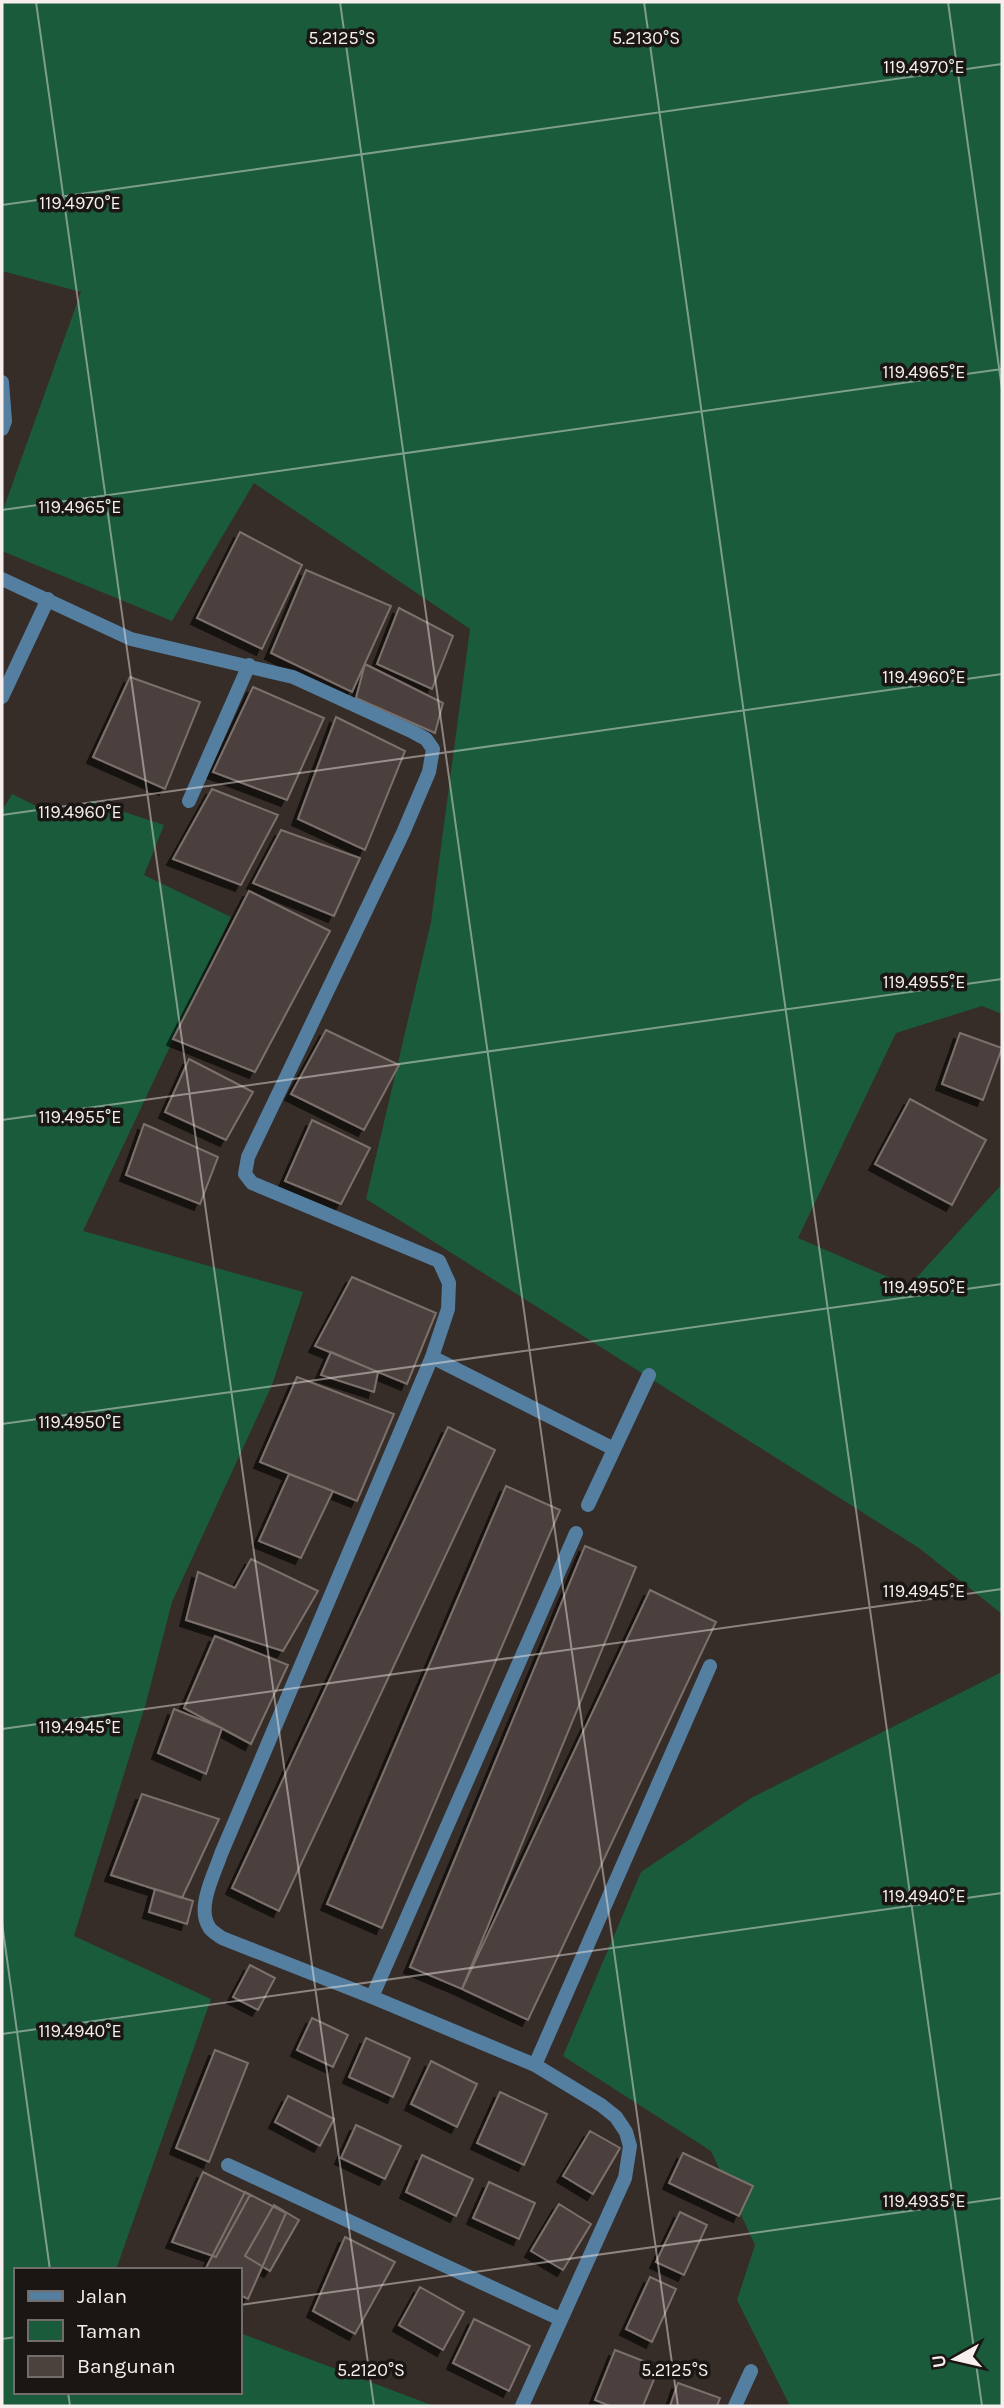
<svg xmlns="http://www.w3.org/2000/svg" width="1004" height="2408" font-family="Karla,sans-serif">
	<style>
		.green { fill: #1a5b3c }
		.building { fill: #4b413d; stroke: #7c706c; stroke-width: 2; filter: url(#shadow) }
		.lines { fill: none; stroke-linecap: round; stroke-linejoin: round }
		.minor { stroke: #547fa1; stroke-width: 14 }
		.ticks { fill: none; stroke: #f6efed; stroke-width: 2; stroke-opacity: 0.45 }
		.ticks-label { font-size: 18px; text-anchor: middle; fill: #f6efed; stroke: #1a1614; stroke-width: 7; stroke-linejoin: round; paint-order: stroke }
	</style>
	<defs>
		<filter id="shadow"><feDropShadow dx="-6" dy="6" stdDeviation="0" flood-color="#0009"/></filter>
	</defs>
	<rect width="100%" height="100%" fill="#362c28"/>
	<path class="green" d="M2 2H1002V1014L982 1006 896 1033 798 1238 909 1286 1002 1184V1614L919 1548 366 1199 431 922 470 629 254 483 172 621 2 551V513L81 292 2 271Z
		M12 794 67 821 91 801 164 825 144 875 231 917 83 1231 303 1292 272 1385 172 1602 146 1703 74 1936 211 1999 116 2270H16V2392H240V2333L434 2406H2V810Z
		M1002 1672V2406H790L737 2300 755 2245 711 2151 563 2056 641 1872 751 1798Z"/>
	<path class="building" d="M240 532 302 565 262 649 197 618Z
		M306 570 391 606 352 692 271 653Z
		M399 608 453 636 432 689 377 664Z
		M365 664 443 703 435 733 356 698Z
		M130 677 200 702 165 789 93 757Z
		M253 687 324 718 287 800 213 772Z
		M336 717 405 751 365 850 298 819Z
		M212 789 278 815 241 885 173 859Z
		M281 830 360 858 334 916 253 883Z
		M249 891 330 931 255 1072 173 1039Z
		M326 1030 399 1065 364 1130 291 1094Z
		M960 1033 1002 1048 983 1100 942 1084Z
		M189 1059 253 1092 226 1140 165 1112Z
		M910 1099 986 1140 952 1205 875 1164Z
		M312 1120 370 1148 341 1204 285 1181Z
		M144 1124 218 1157 200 1204 126 1175Z
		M352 1277 436 1313 407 1384 315 1346Z
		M331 1352 378 1372 374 1392 321 1375Z
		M297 1377 394 1414 357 1501 260 1462Z
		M448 1427 495 1450 279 1911 232 1888Z
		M289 1474 333 1491 301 1558 259 1541Z
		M506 1486 560 1510 382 1928 327 1904Z
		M585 1546 636 1567 462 1989 410 1967Z
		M251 1559 318 1591 283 1651 186 1620 198 1572 235 1588Z
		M650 1590 716 1622 528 2020 462 1989Z
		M215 1636 288 1665 251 1744 184 1708Z
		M174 1709 222 1728 206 1774 158 1753Z
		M142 1794 219 1819 182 1898 111 1875Z
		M155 1889 193 1901 187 1924 149 1912Z
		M250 1965 275 1978 258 2010 233 1997Z
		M312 2018 348 2035 333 2067 297 2050Z
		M366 2038 410 2058 393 2097 349 2077Z
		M215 2050 248 2063 209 2162 176 2148Z
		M431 2061 477 2084 457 2127 411 2104Z
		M500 2092 547 2114 524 2165 477 2143Z
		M288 2096 334 2119 320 2146 275 2122Z
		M356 2125 401 2146 385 2179 341 2158Z
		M590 2131 620 2148 593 2194 563 2176Z
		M683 2153 753 2186 739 2216 669 2183Z
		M422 2155 473 2179 456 2216 406 2192Z
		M203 2172 250 2195 216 2257 172 2242Z
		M489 2182 535 2203 519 2239 473 2218Z
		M245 2192 286 2213 248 2299 240 2295V2270H205Z
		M559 2204 591 2224 563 2270 531 2251Z
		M274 2205 299 2220 270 2271 245 2256Z
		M680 2212 707 2225 684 2275 656 2262Z
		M345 2237 395 2262 355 2334 313 2311Z
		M650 2277 676 2289 652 2342 626 2329Z
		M420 2287 464 2312 443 2350 399 2325Z
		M474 2319 530 2346 509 2391 453 2363Z
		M615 2350 659 2367 643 2406H610L595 2400Z
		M678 2383 720 2398 717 2406H670Z"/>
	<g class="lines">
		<path class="minor" d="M2 382 5 421 2 429
			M2 579 131 639 293 677 413 732 426 739 433 749 429 772 403 833 248 1157 245 1174 252 1183 439 1261 449 1283 448 1309 432 1357 221 1854C215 1873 196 1907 209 1927 211 1931 218 1935 222 1938L372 1997 535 2065 601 2105 616 2117 626 2132 630 2146 625 2178 522 2406
			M2 697 48 599
			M189 801 249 665
			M432 1357 614 1449
			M588 1505 649 1375
			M372 1997 576 1533
			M535 2065 710 1666
			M228 2165 560 2319
			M735 2406 751 2371"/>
	</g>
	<path class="ticks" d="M36 2 374 2406M340 2 678 2406M644 2 982 2406M948 2 1002 389M2 205 1002 64M2 510 1002 369M2 815 1002 674M2 1120 1002 979M2 1424 1002 1284M2 1729 1002 1589M2 1923 50 2270M2 2034 1002 1893M240 2305 1002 2198M2 2339 16 2337M68 2392 70 2406"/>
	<g class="ticks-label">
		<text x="342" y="44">5.2125°S</text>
		<text x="646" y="44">5.2130°S</text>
		<text x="924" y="73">119.4970°E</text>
		<text x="80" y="209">119.4970°E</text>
		<text x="924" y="378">119.4965°E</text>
		<text x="80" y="513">119.4965°E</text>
		<text x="924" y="683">119.4960°E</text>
		<text x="80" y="818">119.4960°E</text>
		<text x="924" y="988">119.4955°E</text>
		<text x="80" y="1123">119.4955°E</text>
		<text x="924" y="1293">119.4950°E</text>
		<text x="80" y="1428">119.4950°E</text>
		<text x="924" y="1597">119.4945°E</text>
		<text x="80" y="1733">119.4945°E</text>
		<text x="924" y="1902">119.4940°E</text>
		<text x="80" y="2037">119.4940°E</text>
		<text x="924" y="2207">119.4935°E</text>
		<text x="371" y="2376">5.2120°S</text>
		<text x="675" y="2376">5.2125°S</text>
	</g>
	<rect width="1004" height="2408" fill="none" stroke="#f6efed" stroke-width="7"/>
	<rect x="14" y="2268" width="228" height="126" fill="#1a1614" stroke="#726d6b" stroke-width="2"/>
	<rect x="28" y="2291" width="35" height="10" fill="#547fa1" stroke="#726d6b" stroke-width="2"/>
	<text x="77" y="2303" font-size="21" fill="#f6efed">Jalan</text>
	<rect x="28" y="2320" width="35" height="21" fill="#1a5b3c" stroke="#726d6b" stroke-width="2"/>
	<text x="77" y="2338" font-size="21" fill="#f6efed">Taman</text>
	<rect x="28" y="2356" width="35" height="21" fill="#4b413d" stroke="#726d6b" stroke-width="2"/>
	<text x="77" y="2373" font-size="21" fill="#f6efed">Bangunan</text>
	<g transform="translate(955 2359) rotate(262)" stroke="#1a1614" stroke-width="5" paint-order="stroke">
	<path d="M0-5L12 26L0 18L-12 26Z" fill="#f6efed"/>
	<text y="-10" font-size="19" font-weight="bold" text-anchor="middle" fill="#f6efed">U</text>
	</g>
</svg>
